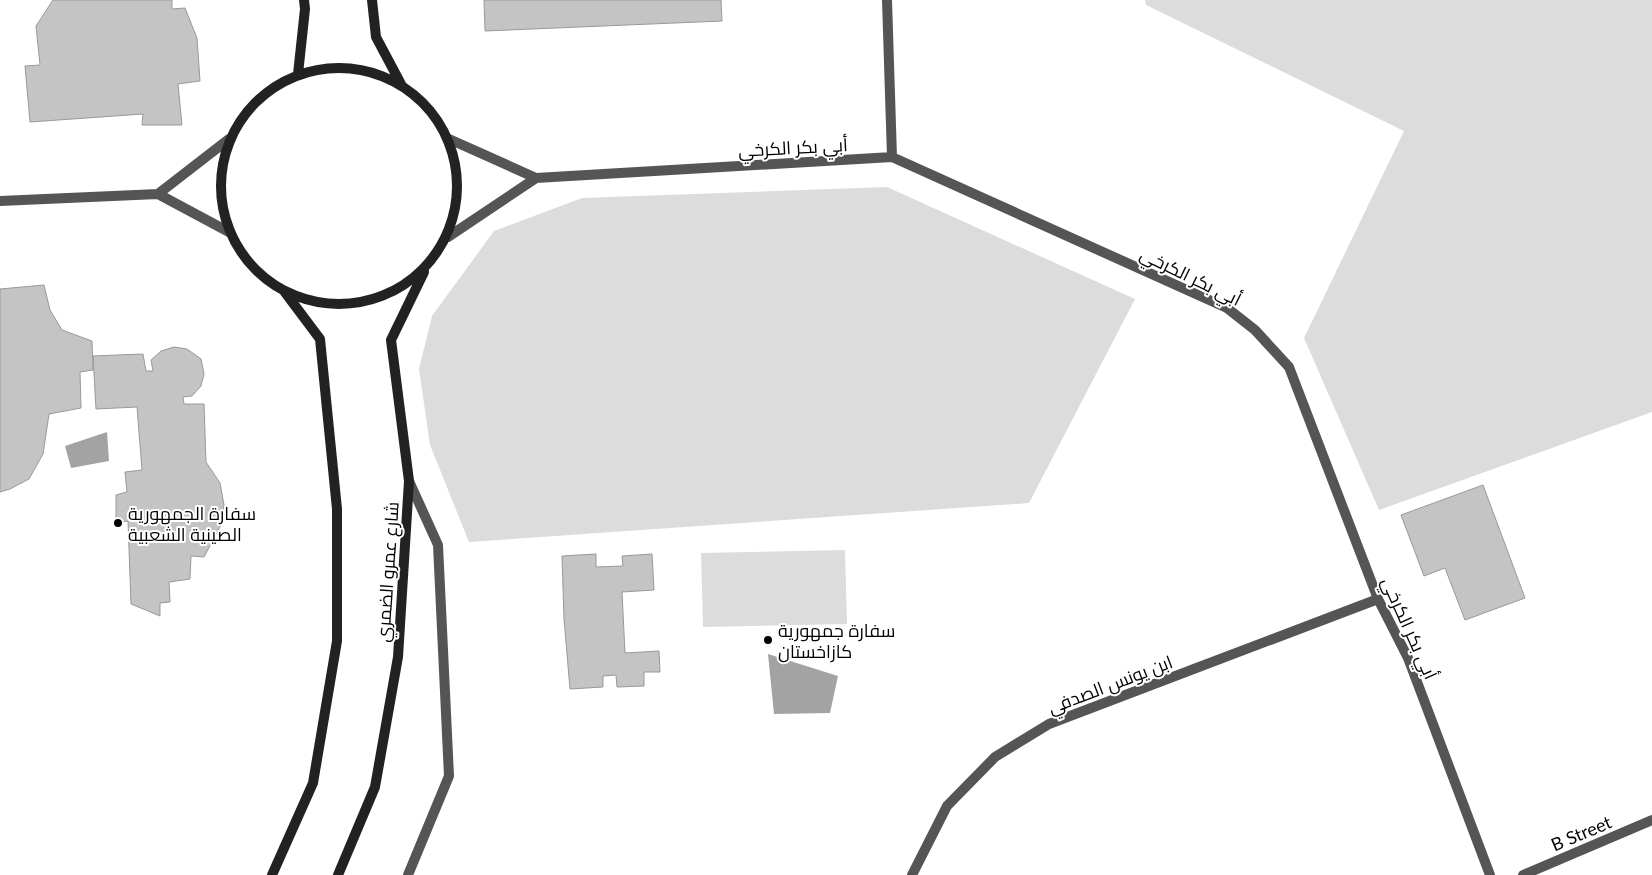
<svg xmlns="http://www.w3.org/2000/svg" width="1652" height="875" font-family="Lato,Cairo,sans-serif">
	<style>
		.green { fill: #dcdcdc }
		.water { fill: #a3a3a3 }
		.building { fill: #c4c4c4; stroke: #999 }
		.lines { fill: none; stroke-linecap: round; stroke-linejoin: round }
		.street { stroke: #555; stroke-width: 10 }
		.secondary { stroke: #222; stroke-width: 10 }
		.poi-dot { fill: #000; stroke: #fff; stroke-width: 2 }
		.labels { text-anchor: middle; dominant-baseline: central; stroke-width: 4; stroke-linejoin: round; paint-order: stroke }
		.street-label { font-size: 18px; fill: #000; stroke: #fff }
		.poi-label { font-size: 18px; fill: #000; stroke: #fff; text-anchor: start }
	</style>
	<rect width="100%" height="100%" fill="#fff"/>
	<path class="green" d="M1145 0H1652V412L1379 510 1304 338 1404 131 1146 5Z
		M887 187 1135 299 1029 503 469 542 430 445 419 369 432 316 494 231 582 198Z
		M845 550 847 624 703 627 701 553Z"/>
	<path class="water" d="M107 432 109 461 71 468 65 446Z
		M768 654 838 676 830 713 774 714Z"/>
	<path class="building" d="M53 0H172V9L185 8 197 38 200 81 178 84 182 125H142L143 114 30 122 25 66 40 65 36 26Z
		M484 0H721L722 21 485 31Z
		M44 285 50 310 62 330 92 341 93 370 80 372 81 408 49 414 43 454 29 479 10 489 0 492V289Z
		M174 347 187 349 201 359 204 374 201 386 192 396 183 397 184 404H204L206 462 220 483 224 505 221 525 204 557 191 556 190 579 169 582 170 602 160 603V616L131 604 128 521 116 523V495L127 492 125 472 142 470 137 407 96 409 93 356 143 354 146 371H153L151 360 161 351Z
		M1483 485 1525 598 1465 620 1445 568 1424 576 1401 515Z
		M596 554V567L623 566 622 556 652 554 654 590 622 592 625 653 659 651 660 672H644V686L617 687 616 675 603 676V687L570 689 564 619 562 556Z"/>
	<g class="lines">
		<path class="street" d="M887 0 892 157
			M449 139 536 178 892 157 1227 308 1255 330 1289 367 1378 599 1408 658 1490 875
			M158 194 229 139
			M158 194 229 232
			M0 201 158 194
			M448 237 536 178
			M408 875 449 776 438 545 409 481
			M912 875 947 806 995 757 1049 724 1378 599
			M1523 875 1652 820"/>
		<path class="secondary" d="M372 0 376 37 401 84
			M221 186a118 118 0 1 1 236 0a118 118 0 1 1-236 0Z
			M298 74 305 9 304 0
			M272 875 313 783 337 641V509L320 339 284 291
			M338 875 375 787 398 657 409 481 391 340 424 272"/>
	</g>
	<g class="poi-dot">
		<circle cx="118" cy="523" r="5"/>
		<circle cx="768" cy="640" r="5"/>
	</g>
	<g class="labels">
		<g class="street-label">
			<text transform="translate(793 147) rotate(-3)">أبي بكر الكرخي</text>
			<text transform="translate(1191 276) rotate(26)">أبي بكر الكرخي</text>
			<text transform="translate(387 572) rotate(-86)">شارع عمرو الضمري</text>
			<text transform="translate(1410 628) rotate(66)">أبي بكر الكرخي</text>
			<text transform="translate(1110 684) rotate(-21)">ابن يونس الصدفي</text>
			<text transform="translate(1581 833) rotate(-23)">B Street</text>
		</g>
		<g class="poi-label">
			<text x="128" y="513">سفارة الجمهورية<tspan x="128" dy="21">الصينية الشعبية</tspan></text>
			<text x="778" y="630">سفارة جمهورية<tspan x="778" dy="21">كازاخستان</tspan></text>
		</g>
	</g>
</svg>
